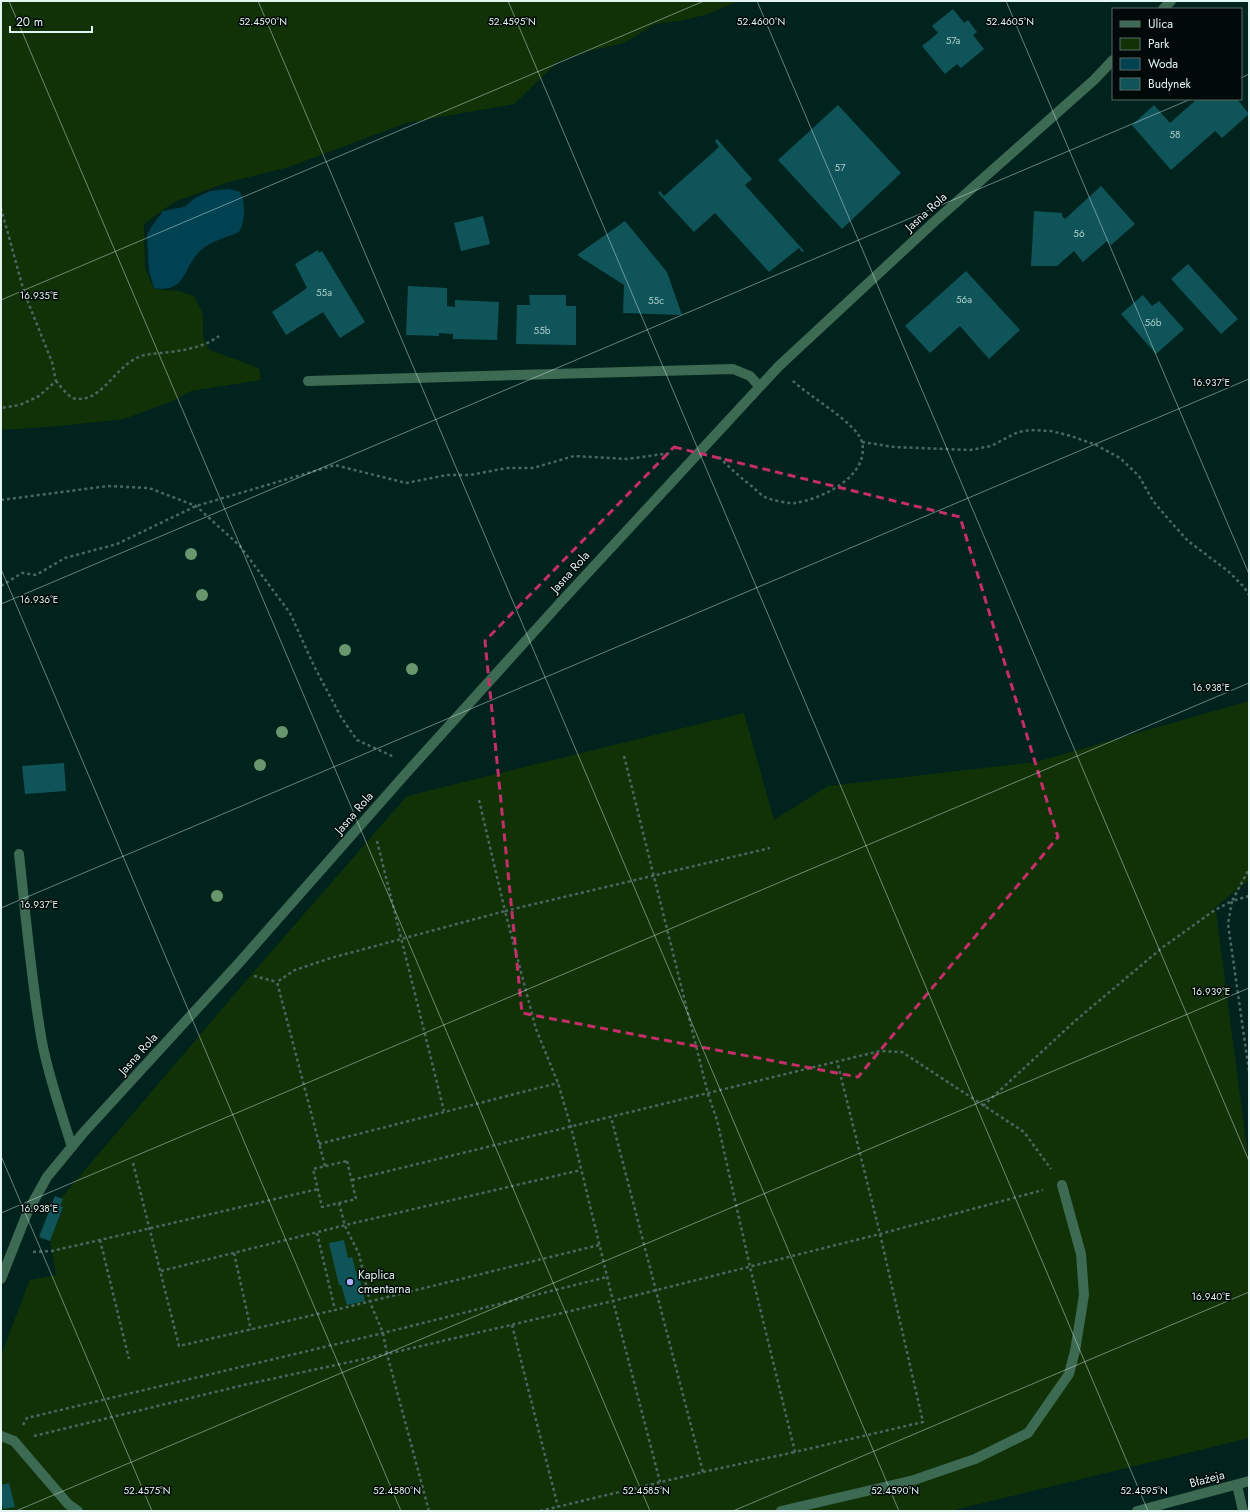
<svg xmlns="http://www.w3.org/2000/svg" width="1250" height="1512" font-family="Jost,sans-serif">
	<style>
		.green { fill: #113206 }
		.water { fill: #004152 }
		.building { fill: #0e5458 }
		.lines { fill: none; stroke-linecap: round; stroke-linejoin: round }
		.path { stroke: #4a6763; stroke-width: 2.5; stroke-dasharray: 3 3; stroke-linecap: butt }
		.lane { stroke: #3d6a52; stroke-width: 10 }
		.street { stroke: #3d6a52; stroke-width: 10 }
		.tree { fill: #68976d }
		.marked { fill: none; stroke: #c52e6a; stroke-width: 3; stroke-dasharray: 8 5; stroke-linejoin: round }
		.ticks { fill: none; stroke: #e2f5f1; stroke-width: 1; stroke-opacity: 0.45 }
		.poi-dot { fill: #acaffb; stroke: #010a08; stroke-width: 1.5 }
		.labels { text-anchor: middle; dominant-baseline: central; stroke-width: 3; stroke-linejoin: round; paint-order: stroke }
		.number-label { font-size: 10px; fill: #adcdcb }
		.street-label { font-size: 12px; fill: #e2f5f1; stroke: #010a08 }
		.poi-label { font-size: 12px; fill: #e2f5f1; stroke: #010a08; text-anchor: start }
		.ticks-label { font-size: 10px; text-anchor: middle; fill: #e2f5f1; stroke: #010a08; stroke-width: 3; stroke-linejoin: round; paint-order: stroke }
	</style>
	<rect width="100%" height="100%" fill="#00231e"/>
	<path class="green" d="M1 1H736L734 3 708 14 685 20 655 24 624 43 584 52 558 62 514 104 406 123 289 167 229 182 174 202 144 224 145 267 154 289 179 291 194 296C197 302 202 310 203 316 204 330 200 337 210 350L259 368 261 380 191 391 173 401 124 419 60 426 1 430Z
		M1249 701V880L1213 909 1216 912 1249 1164V1438L951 1511H1V1355L30 1280 56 1275 50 1241 63 1207 60 1206 62 1199 61 1198 251 975 407 796 744 713 774 820 828 786 1036 762Z"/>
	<path class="water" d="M229 189 240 192C246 203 245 222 239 232 226 238 210 241 200 251 183 267 186 294 154 288L149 271 147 236 150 229 158 218 163 211 184 207 195 198 210 191Z"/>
	<path class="building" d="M953 9 964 23 968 20 977 32 973 35 984 49 961 68 957 64 945 74 922 46 938 33 932 26Z
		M1197 99H1237L1249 114 1222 138 1215 131 1171 170 1132 125 1154 105 1170 123Z
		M838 105 901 173 842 229 778 160Z
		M717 139 752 179 745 185 804 251 802 252 799 248 769 272 715 213 694 232 658 193 660 191 664 196 719 147 715 141Z
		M1101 186 1135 224 1111 245 1107 241 1083 262 1074 251 1057 266H1031L1034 211 1062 213V216L1065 219Z
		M483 216 490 244 461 251 454 223Z
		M625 221 667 272 682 315 623 313 624 285 577 255Z
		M318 250 319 253 322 251 365 322 340 338 323 312 286 335 272 312 307 288 295 264Z
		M1188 264 1238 319 1221 334 1171 279Z
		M966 271 1020 330 989 359 960 326 930 353 905 326Z
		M408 286 447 288V306L455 307V300L499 302 497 340 453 339V334L439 333V336L406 335Z
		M529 295H566V306H576V345L516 344 517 305H530Z
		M1143 295 1152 306 1159 301 1184 329 1156 354 1121 314Z
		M64 763 66 791 25 794 22 766Z
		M55 1196 63 1199 60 1206 63 1207 50 1241 39 1237Z
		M344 1240 348 1258 352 1257 358 1279H360L365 1301 347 1305 341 1285H339L329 1243Z
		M9 1483 15 1507 3 1509 1 1502V1485Z"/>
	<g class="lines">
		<path class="path" d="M1 208 24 292 52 362 56 381 39 396 20 405 1 408
			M56 381C62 388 70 400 79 399 102 399 115 369 135 359 143 354 152 354 161 353 181 351 203 348 219 336
			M862 442 894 447 970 450 991 446 1018 432 1031 430 1051 431 1071 436 1096 445 1120 458 1139 476 1153 501 1170 521 1188 541 1228 571 1244 587 1249 595
			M719 457C730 468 741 478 754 488 757 491 761 495 765 497 770 500 790 504 795 503 822 499 870 476 862 442 857 423 808 396 792 380
			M1 500 108 486 149 488 196 506 240 546 290 613 314 666 341 717 357 740 394 757
			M1 586 22 573 36 575 65 558 117 544 196 506 335 465 406 483 447 475H470L507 468H533L574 456 627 459 671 453
			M624 756 708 1094 717 1120 750 1267 795 1452 923 1422 880 1234 837 1061
			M479 800 505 911 770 848
			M377 841 444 1111
			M1249 896 1232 901 1228 924 1249 1071
			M254 976 277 982
			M983 1106 1075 1021 1163 947 1215 910 1232 901 1249 869
			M319 1144 558 1083
			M347 1161 356 1199 322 1207 313 1169Z
			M133 1163 179 1346 335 1310
			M325 1166 277 982 295 970 331 958 505 911 536 1029 558 1083 571 1127 613 1301 880 1234 1043 1190
			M352 1180 880 1051 902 1052 1024 1132 1051 1169
			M339 1203 345 1226 359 1254 370 1302 383 1333 387 1354 613 1301 660 1482
			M317 1233 335 1310 599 1245
			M100 1240 129 1359
			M33 1252 52 1251 100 1240 318 1189
			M234 1253 251 1330
			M161 1271 354 1223 581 1170
			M512 1325 558 1507
			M23 1425 27 1418 383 1333 607 1277
			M34 1436 248 1384 387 1354 429 1511
			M703 1472 795 1452
			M540 1511 703 1472 611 1117"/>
		<path class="lane" d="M19 854C26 917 31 980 42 1042 49 1078 61 1112 72 1147
			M1 1436 14 1441 68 1504 78 1511
			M781 1511 914 1480 975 1459 1028 1433 1069 1374 1075 1351 1084 1295 1081 1254 1062 1185"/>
		<path class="street" d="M1163 9 1171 1
			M308 381 733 369 750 376 759 386
			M1 1279 28 1211 47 1177 84 1132 238 964 409 770 559 604 779 366 934 222 1094 80 1113 60
			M1237 1485 1243 1511
			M1137 1511 1249 1481"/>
	</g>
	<g class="tree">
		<circle cx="191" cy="554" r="6"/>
		<circle cx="202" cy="595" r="6"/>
		<circle cx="345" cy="650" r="6"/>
		<circle cx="412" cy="669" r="6"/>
		<circle cx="282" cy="732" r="6"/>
		<circle cx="260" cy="765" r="6"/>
		<circle cx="217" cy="896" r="6"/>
	</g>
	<path class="marked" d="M674 447 960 517 1058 837 858 1077 522 1013 485 641Z"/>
	<path class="ticks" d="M9 1 650 1511M258 1 899 1511M508 1 1148 1511M757 1 1249 1161M1006 1 1249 574M1241 78 1249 74M1 300 704 1M1 569 401 1511M1 604 1191 99M1 908 1249 379M1 1156 152 1511M1 1213 1249 683M16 1511 1249 988M733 1511 1249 1292"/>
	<circle class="poi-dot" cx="350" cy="1282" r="4"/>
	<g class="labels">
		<g class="number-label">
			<text x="953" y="40">57a</text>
			<text x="1175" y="134">58</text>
			<text x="840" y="167">57</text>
			<text x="1079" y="233">56</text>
			<text x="324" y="292">55a</text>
			<text x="964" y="299">56a</text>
			<text x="656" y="300">55c</text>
			<text x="1153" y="322">56b</text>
			<text x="542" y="330">55b</text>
		</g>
		<g class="street-label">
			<text transform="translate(926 212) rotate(-42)">Jasna Rola</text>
			<text transform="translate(570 572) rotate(-48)">Jasna Rola</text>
			<text transform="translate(354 813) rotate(-49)">Jasna Rola</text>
			<text transform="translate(138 1054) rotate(-48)">Jasna Rola</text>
			<text transform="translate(1207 1479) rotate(-15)">Błażeja</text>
		</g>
		<g class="poi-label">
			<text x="358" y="1275">Kaplica<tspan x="358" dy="14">cmentarna</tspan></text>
		</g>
	</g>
	<g class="ticks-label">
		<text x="263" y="25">52.4590°N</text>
		<text x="512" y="25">52.4595°N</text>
		<text x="761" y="25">52.4600°N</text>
		<text x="1010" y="25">52.4605°N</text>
		<text x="39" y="299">16.935°E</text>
		<text x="1211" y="386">16.937°E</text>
		<text x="39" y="603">16.936°E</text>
		<text x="1211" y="691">16.938°E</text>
		<text x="39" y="908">16.937°E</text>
		<text x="1211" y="995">16.939°E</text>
		<text x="39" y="1212">16.938°E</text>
		<text x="1211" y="1300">16.940°E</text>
		<text x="147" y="1494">52.4575°N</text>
		<text x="397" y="1494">52.4580°N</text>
		<text x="646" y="1494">52.4585°N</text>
		<text x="895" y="1494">52.4590°N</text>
		<text x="1144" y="1494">52.4595°N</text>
	</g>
	<rect width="1250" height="1512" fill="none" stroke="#e2f5f1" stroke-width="4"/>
	<rect x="1112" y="8" width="130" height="92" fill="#010a08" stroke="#5b6865"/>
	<rect x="1120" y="21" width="20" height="6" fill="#3d6a52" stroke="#5b6865"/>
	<text x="1148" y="28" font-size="12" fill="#e2f5f1">Ulica</text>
	<rect x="1120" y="38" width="20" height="12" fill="#113206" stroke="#5b6865"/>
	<text x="1148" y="48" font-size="12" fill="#e2f5f1">Park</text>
	<rect x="1120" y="58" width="20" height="12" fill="#004152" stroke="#5b6865"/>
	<text x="1148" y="68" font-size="12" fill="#e2f5f1">Woda</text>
	<rect x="1120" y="78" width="20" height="12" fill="#0e5458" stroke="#5b6865"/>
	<text x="1148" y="88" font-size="12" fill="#e2f5f1">Budynek</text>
	<path d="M10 26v6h82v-6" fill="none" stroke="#e2f5f1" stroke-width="2"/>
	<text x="16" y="26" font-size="12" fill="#e2f5f1" stroke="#010a08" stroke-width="3" paint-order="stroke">20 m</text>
</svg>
